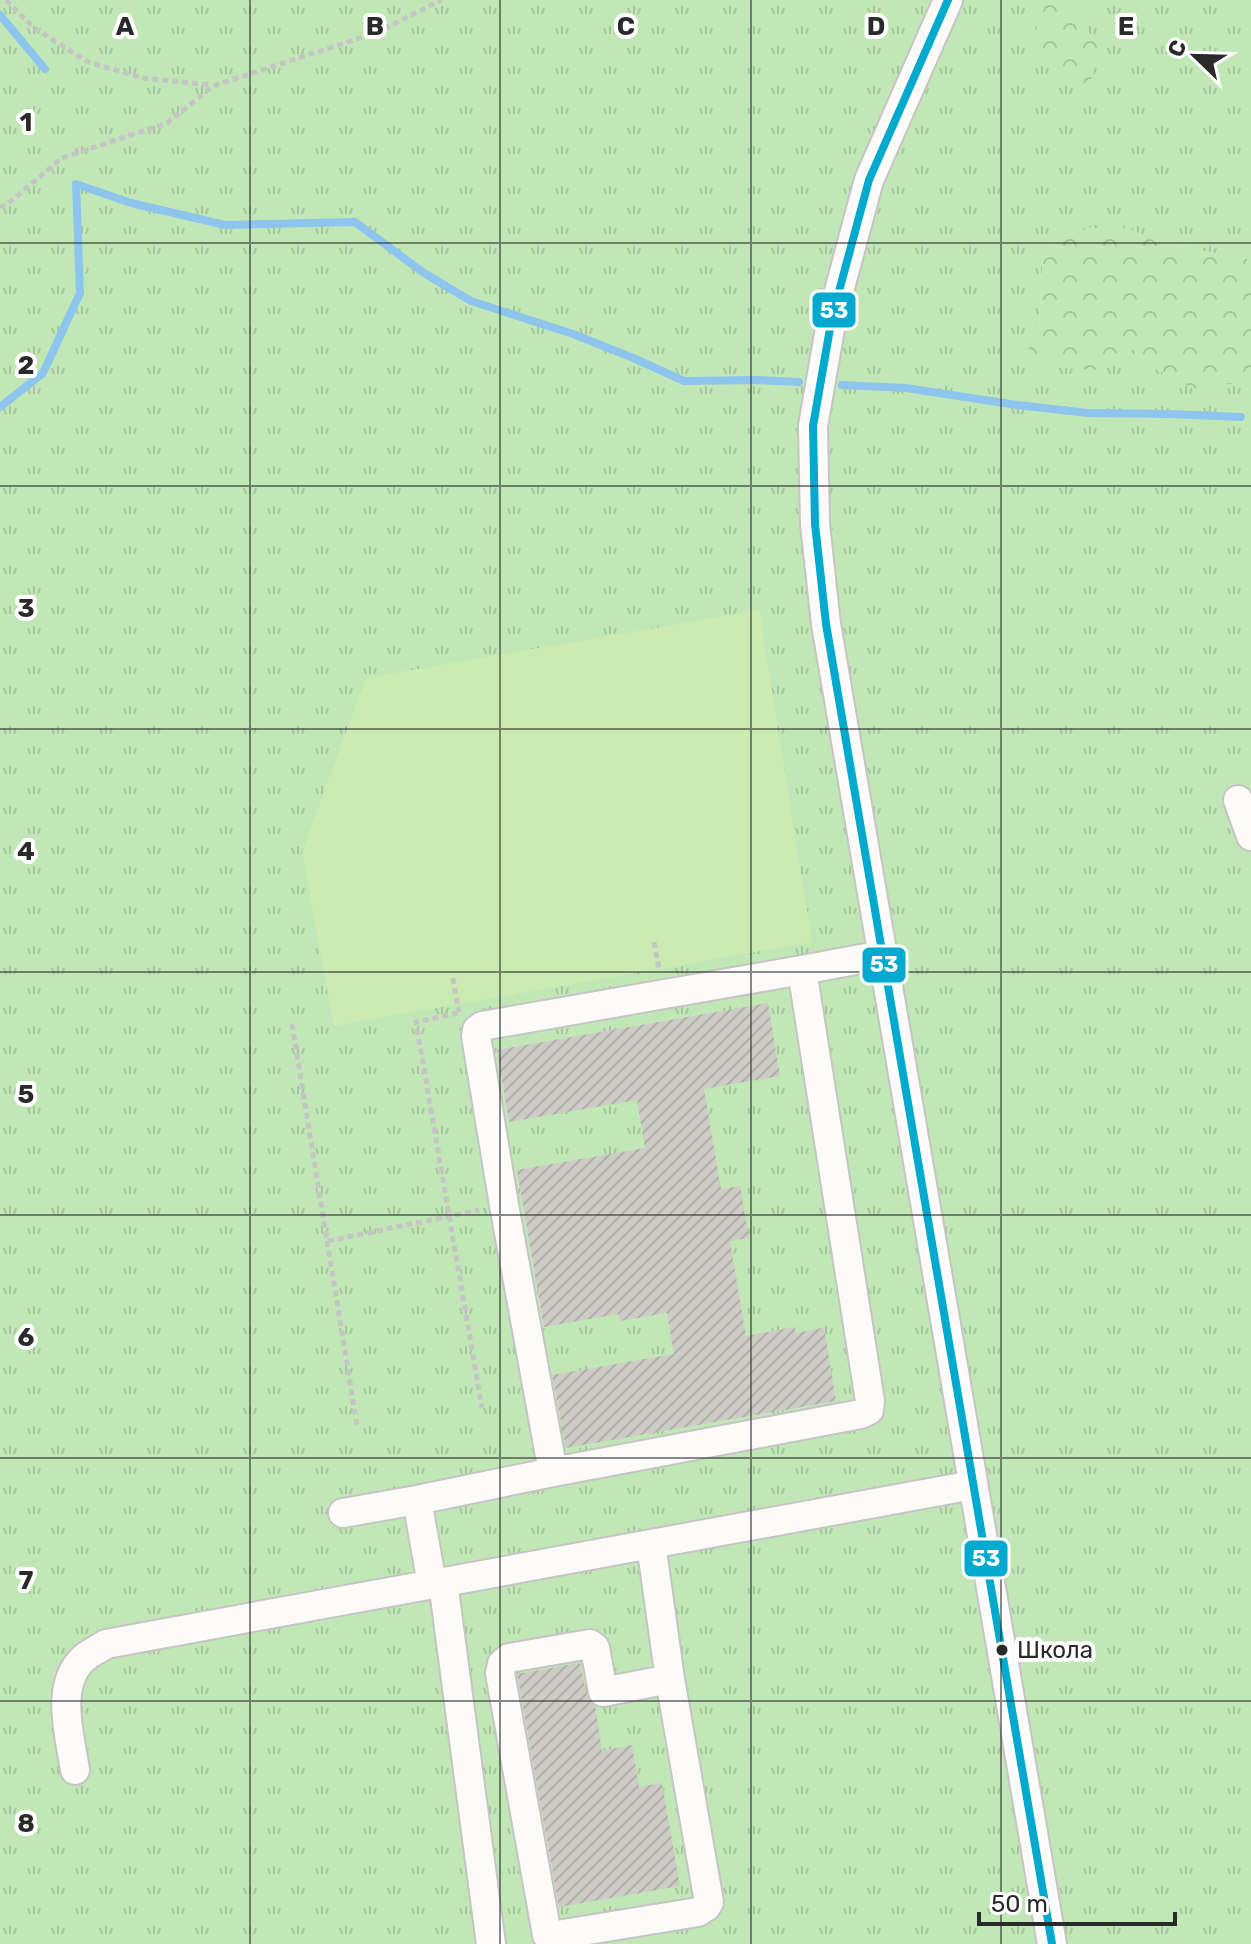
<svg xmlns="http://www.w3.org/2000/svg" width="1251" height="1944" font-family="Rubik,sans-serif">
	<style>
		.grass { fill: url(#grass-tufts) }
		.forest { fill: url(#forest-crowns) }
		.pitch { fill: #ccebb3 }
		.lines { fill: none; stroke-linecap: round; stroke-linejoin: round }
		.stream { stroke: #8ec5ef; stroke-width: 8 }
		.building { fill: url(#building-hatch) }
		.minor-casing { stroke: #c6c5c5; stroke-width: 32 }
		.path { stroke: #c6c5c5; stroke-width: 5; stroke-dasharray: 6 4; stroke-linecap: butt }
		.minor { stroke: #fcfbfa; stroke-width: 28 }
		.bus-1-casing { stroke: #fff; stroke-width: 14 }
		.bus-1 { stroke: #00a9ce; stroke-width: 8 }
		.grid { fill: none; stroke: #2a2a2a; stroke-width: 2; stroke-opacity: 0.55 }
		.bus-dot { fill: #2a2a2a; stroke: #fff; stroke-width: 3 }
		.labels { text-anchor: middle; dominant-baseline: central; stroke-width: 8; stroke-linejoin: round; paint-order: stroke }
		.bus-label { font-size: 24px; fill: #2a2a2a; stroke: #fff; text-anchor: start }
		.grid-label { font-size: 26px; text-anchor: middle; font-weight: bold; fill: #2a2a2a; stroke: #fff; stroke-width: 8; stroke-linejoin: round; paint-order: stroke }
		.line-badge { stroke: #fff; stroke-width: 3 }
		.badge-label { font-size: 22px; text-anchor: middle; font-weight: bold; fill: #fff }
	</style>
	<defs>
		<pattern id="grass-tufts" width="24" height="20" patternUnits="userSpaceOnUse" patternTransform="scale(2)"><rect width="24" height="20" fill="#c2e7b6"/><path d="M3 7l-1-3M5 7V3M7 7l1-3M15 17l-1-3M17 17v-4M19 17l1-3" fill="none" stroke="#a7c69d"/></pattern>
		<pattern id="forest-crowns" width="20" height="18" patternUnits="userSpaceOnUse" patternTransform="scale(2)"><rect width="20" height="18" fill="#c2e7b6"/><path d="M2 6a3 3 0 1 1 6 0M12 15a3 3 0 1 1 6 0" fill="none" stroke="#a7c69d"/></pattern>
		<pattern id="building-hatch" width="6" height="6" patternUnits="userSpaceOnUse" patternTransform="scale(2)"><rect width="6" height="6" fill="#ceccc6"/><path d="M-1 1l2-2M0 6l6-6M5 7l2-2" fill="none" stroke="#b1afaa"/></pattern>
	</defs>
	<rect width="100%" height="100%" fill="#e9e6df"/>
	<path class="grass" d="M0 0H1029L1038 40 1099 49 1076 12 1088 0H1181L1193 5H1251V260L1156 242 1112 220 1070 235 1043 248 1039 329 1026 353 1114 354 1132 349 1150 366 1194 389 1251 381V1944H0Z"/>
	<path class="forest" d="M1029 0H1088L1076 12 1099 49 1090 85 1056 75 1038 40Z
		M1181 0H1251V5H1193Z
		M1112 219 1156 242 1251 260V381L1194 389 1150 366 1132 349 1114 354 1099 370 1062 368 1026 353 1039 329 1043 247 1070 235Z"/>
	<path class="pitch" d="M759 610 812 942 334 1026 302 852 366 678Z"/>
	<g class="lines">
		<path class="stream" d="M0 15 45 69
			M842 385 906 388 1017 405 1088 413 1170 414 1241 417
			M0 407 43 373 80 293 76 184 131 203 225 225 355 222 424 273 471 301 573 334 631 357 684 381 756 380 799 382"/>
	</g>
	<path class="building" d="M768 1003 780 1076 704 1089 721 1189 740 1186 749 1238 730 1241 746 1336 795 1327 796 1333 824 1328 836 1401 566 1448 552 1375 674 1354 667 1313 620 1321 618 1314 544 1327 517 1170 645 1148 637 1100 509 1122 497 1050Z
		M580 1663 587 1696 590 1702 595 1706 602 1751 632 1745 639 1787 662 1783 680 1886 559 1907 517 1674Z"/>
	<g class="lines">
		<defs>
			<path id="minor" d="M948 0 869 180 832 317 813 426 815 524 826 624 1052 1944
				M1238 800 1251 836
				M553 1472 504 1205 476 1036 477 1030 482 1026 802 970
				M343 1513 417 1500
				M651 1544 670 1679 709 1902 706 1907 698 1912 551 1936 547 1935 500 1673 502 1664 509 1658 590 1644 595 1648 603 1692 670 1679
				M443 1582 491 1944
				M432 1584 417 1500 553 1472 861 1414 869 1410 870 1401 802 970 882 955
				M75 1770C70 1736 54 1685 84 1658 90 1653 99 1649 106 1644L973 1485"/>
		</defs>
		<use href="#minor" class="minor-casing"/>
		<path class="path" d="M6 0 34 28 88 62 143 78 212 85
			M0 208 11 201 62 158 167 123 213 86 378 32 441 0
			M654 942 659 969
			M453 978 459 1012
			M458 1013 416 1022 482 1408
			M292 1024 357 1426
			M328 1241 479 1210"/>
		<use href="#minor" class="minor"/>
		<defs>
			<path id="bus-1" d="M948 0 869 180 832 317 813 426 815 524 826 624 1052 1944"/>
		</defs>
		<use href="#bus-1" class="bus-1-casing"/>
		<use href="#bus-1" class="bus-1"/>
	</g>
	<path class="grid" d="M250 0V1944M500 0V1944M751 0V1944M1001 0V1944M0 243H1251M0 486H1251M0 729H1251M0 972H1251M0 1215H1251M0 1458H1251M0 1701H1251"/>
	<circle class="bus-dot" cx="1002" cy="1650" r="7"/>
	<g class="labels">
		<g class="bus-label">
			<text x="1017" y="1650">Школа</text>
		</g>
	</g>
	<g class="grid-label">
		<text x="125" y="35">A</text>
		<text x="375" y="35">B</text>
		<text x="626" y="35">C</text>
		<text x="876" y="35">D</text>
		<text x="1126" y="35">E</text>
		<text x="26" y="131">1</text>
		<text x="26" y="374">2</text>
		<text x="26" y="617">3</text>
		<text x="26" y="860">4</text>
		<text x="26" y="1103">5</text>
		<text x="26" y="1346">6</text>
		<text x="26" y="1589">7</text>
		<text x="26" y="1832">8</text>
	</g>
	<g class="line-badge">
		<rect x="811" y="291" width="46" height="38" rx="8" fill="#00a9ce"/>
		<rect x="861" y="946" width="46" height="38" rx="8" fill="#00a9ce"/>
		<rect x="963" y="1539" width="46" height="39" rx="8" fill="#00a9ce"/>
	</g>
	<g class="badge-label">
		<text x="834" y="318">53</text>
		<text x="884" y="972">53</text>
		<text x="986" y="1566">53</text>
	</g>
	<g transform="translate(1195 56) rotate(293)" stroke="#ffffff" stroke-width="6" paint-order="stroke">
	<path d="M0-6L14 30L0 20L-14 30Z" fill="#2a2a2a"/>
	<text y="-12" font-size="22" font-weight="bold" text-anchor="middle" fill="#2a2a2a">С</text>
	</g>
	<path d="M979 1912v12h196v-12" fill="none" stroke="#2a2a2a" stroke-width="4"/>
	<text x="991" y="1912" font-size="24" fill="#2a2a2a" stroke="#ffffff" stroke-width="6" paint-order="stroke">50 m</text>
</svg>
